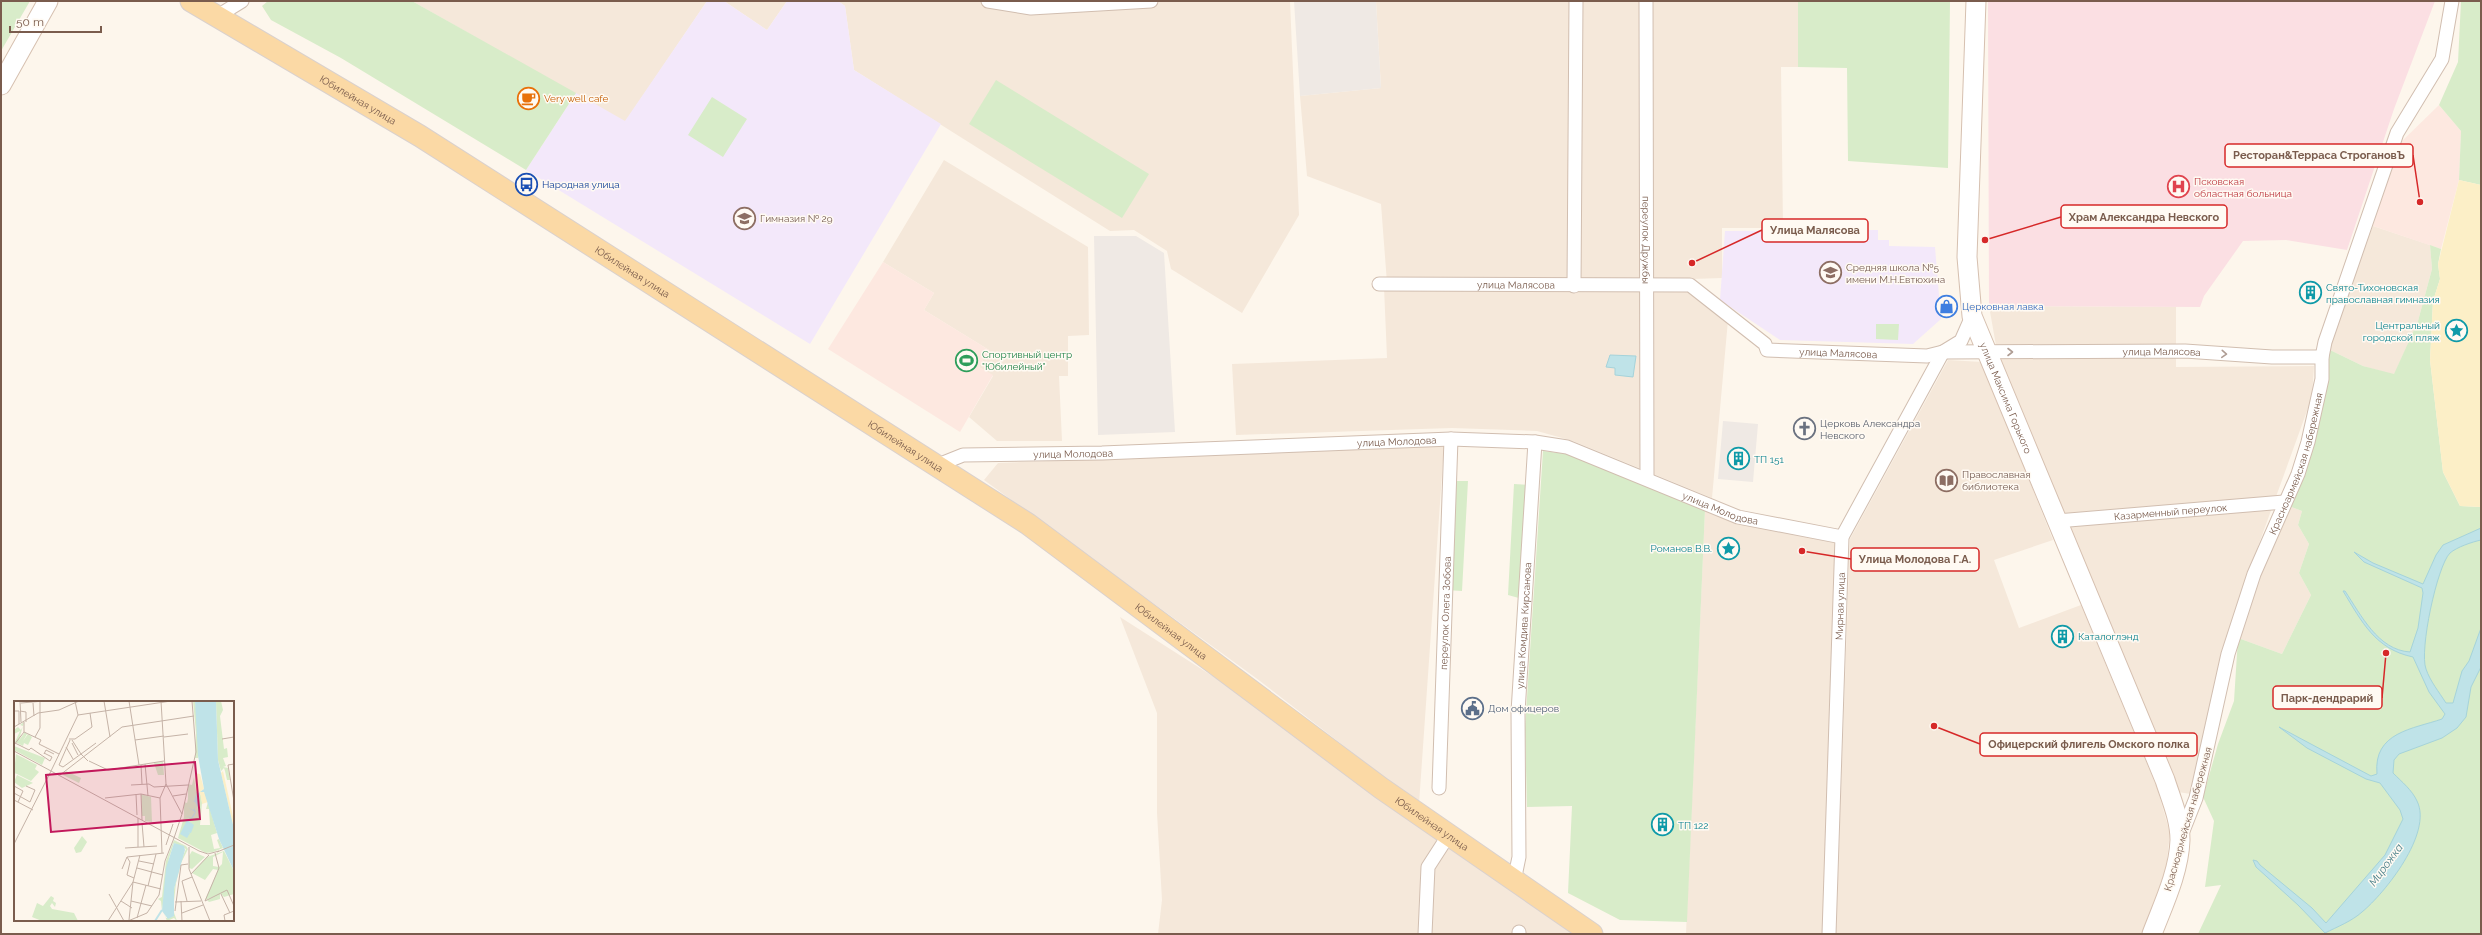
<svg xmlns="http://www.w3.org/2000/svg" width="2482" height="935" font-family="Raleway,sans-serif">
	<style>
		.residential { fill: #f5e8da }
		.commercial { fill: #fde8e0 }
		.industrial { fill: #efe9e4 }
		.education { fill: #f3e8fa }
		.medical { fill: #fbdfe3 }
		.green { fill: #d8ecc9 }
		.sand { fill: #fcefc7 }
		.water { fill: #bfe3e8; stroke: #a5d3da }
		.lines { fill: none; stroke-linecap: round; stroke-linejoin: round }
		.minor-casing { stroke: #d1beb0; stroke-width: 15 }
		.secondary-casing { stroke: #d6c0b0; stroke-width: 21 }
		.primary-casing { stroke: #dad1cd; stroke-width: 23 }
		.minor { stroke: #fff; stroke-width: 13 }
		.secondary { stroke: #fff; stroke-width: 19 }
		.primary { stroke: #fbd9a5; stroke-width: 21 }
		.oneway { stroke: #af9d94 }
		.labels { text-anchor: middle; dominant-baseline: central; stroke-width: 3; stroke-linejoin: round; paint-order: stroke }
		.food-label { font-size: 10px; fill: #c56008; stroke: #fffaf3; text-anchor: start }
		.street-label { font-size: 10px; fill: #7a5c4d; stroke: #fffaf3 }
		.health-label { font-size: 10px; fill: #be3a42; stroke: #fffaf3; text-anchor: start }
		.transit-label { font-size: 10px; fill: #164399; stroke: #fffaf3; text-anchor: start }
		.education-label { font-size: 10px; fill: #785e54; stroke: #fffaf3; text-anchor: start }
		.culture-label { font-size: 10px; fill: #0d838f; stroke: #fffaf3; text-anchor: start }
		.shop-label { font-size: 10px; fill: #366cbe; stroke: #fffaf3; text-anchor: start }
		.leisure-label { font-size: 10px; fill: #27864d; stroke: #fffaf3; text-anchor: start }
		.worship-label { font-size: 10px; fill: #5b616d; stroke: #fffaf3; text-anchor: start }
		.service-label { font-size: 10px; fill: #4e5e75; stroke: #fffaf3; text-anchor: start }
		.water-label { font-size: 11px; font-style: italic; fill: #437c86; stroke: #fffaf3 }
		.inset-river { fill: none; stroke: #bfe3e8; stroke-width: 2 }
		.inset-road { fill: none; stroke: #c5b3a7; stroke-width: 1 }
		.view { fill: #c2185b; fill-opacity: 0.15; stroke: #c2185b; stroke-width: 2 }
		.inset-edge { fill: none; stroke: #7a5c4d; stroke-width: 2 }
		.leader { fill: none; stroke: #d62828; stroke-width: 1.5 }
		.callout-dot { fill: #d62828; stroke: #fffaf3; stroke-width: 1.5 }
		.callout { fill: #fffaf3; stroke: #d62828; stroke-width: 1.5 }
		.callout-label { font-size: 11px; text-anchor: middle; font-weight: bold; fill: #7a5c4d }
	</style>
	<rect width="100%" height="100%" fill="#fdf6ec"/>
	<path class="residential" d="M412 1H707L625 122Z
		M724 1H787L767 30Z
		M838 1H1290L1299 215 1242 313 1171 269 1167 251 1134 230 1110 231 854 70 845 6Z
		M1376 1H1798V67H1781L1783 228H1722V278L1572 283H1387L1381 204 1307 176 1300 96 1381 88Z
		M944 160 1088 247 1089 335 1068 336V376H1059L1062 441H997L969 417 993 376 979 367 989 350 924 310 934 293 883 262Z
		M2373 226 2430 245 2432 269 2418 321 2394 375 2363 366 2330 350 2331 331Z
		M1384 287 1684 289 1728 320 1712 498 1573 441 1537 431 1452 428 1236 435 1232 364 1387 358Z
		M1989 306 2176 307V367L2314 366 2312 397 2243 588 2191 794 2178 792 2000 368Z
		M1948 360 1982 362 2053 540 1994 560 2019 628 2081 605 2157 788 2170 833 2166 869 2142 934H1836L1850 539Z
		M1444 446 1419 804 1256 678 984 480 998 463Z
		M2286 505 2302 511 2298 525 2309 544 2299 573 2311 595 2282 654 2238 638 2261 563Z
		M1705 510 1837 541 1823 934H1686Z
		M1120 617 1228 686 1577 934H1158L1162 900 1157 813V713Z"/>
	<path class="commercial" d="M2439 105 2461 131 2459 180 2441 249 2373 226 2398 145Z
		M883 262 934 293 924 310 989 350 979 367 993 375 960 432 828 349Z"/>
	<path class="industrial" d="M1294 1H1376L1381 88 1300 96Z
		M1094 236H1136L1164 253 1175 432 1098 435Z
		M1723 421 1758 424 1753 482 1718 479Z"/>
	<path class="education" d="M707 1H724L767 30 787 1H838L845 6 854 70 941 124 810 344 526 170 576 93 625 121Z
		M1878 230V240H1889V246L1935 247 1941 319 1913 344 1780 340 1720 300 1725 231Z"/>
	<path class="medical" d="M1988 1H2435L2394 109 2347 250 2286 240 2243 241 2204 296 2200 307 1989 306Z"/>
	<path class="green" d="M1 1H30L1 51Z
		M268 1H412L576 93 526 170 341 58 271 20 262 6Z
		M1798 1H1950L1948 168 1848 161 1847 68 1798 67Z
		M2461 1H2481V185L2459 180 2461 131 2439 105 2458 62Z
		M996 80 1149 174 1122 218 969 124Z
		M712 97 747 119 723 157 688 135Z
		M2430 245 2441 249 2438 264 2440 279 2433 301 2430 360 2443 472 2460 506 2481 507V934H2198L2221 885 2205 887 2214 821 2203 797 2218 744 2234 701 2238 638 2282 654 2311 595 2299 573 2309 544 2298 525 2302 511 2286 505 2330 350 2363 366 2394 374 2418 321 2432 269Z
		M1876 324H1899L1898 340 1876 339Z
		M1543 451 1567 454 1705 510 1687 922 1620 920 1568 893 1572 806 1527 807 1525 728Z
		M1450 481H1468L1462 591 1446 590Z
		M1514 484 1533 485 1526 600 1508 595Z"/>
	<path class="sand" d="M2459 180 2481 185V507L2460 506 2443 472 2430 360 2433 301 2440 279 2438 264Z"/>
	<path class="water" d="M1610 355 1636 356 1633 377 1615 375V368L1606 367Z
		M2481 528V540C2472 542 2457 547 2450 553 2437 566 2419 651 2426 669 2430 681 2439 692 2446 703H2453L2462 671 2469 661 2481 628V667L2471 687 2466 717 2457 728 2442 738 2399 754 2394 760 2393 773C2402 782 2412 790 2417 801 2433 833 2385 893 2362 912 2352 921 2337 927 2325 933L2298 905 2256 867 2253 860 2257 861 2260 865 2312 908 2326 923 2385 855 2403 819 2400 810 2380 783 2366 779 2307 748 2279 727 2371 776 2377 774C2373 732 2413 729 2442 719L2445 714 2429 692 2413 657C2375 649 2362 622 2343 591H2345C2361 615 2378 650 2410 652L2418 628 2423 593 2422 588 2364 562 2354 552 2373 563 2423 584 2436 555 2443 545Z"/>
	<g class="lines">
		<defs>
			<g id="minor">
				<path d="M988 1 1031 8 1151 1"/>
				<path id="s1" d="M1646 1 1647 479"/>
				<path d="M216 17 242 1"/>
				<path id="s2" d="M1379 284 1690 285 1765 344 1767 350 1927 356 1943 352 2185 351 2272 357H2322"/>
				<path d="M1574 286 1576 1"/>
				<path id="s3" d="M938 465 963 455 1102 453 1451 439 1535 442 1567 447 1738 517 1842 537"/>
				<path id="s4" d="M2057 521 2284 502"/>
				<path id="s5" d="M1439 788 1451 439"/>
				<path id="s6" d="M2181 836 2196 798 2228 654 2254 574 2298 474 2308 442 2322 379V357L2325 342 2397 133 2442 59 2452 1"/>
				<path id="s7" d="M1514 881 1519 857 1518 712 1535 442"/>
				<path d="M1425 934 1428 867 1448 836"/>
				<path d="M1519 934V932"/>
				<path id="s8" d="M1829 934 1842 537 1943 352 1961 341 1972 316"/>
			</g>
			<g id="secondary">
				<path id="s9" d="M1976 1 1967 257 1972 316 2165 780C2171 799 2180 819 2180 840 2179 872 2163 905 2152 934"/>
				<path d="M1 85 48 1"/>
			</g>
			<g id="primary">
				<path id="s10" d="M191 1 420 136 1028 524 1381 788 1592 934"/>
			</g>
		</defs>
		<use href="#minor" class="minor-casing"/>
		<use href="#secondary" class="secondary-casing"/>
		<use href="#primary" class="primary-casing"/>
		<use href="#minor" class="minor"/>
		<use href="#secondary" class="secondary"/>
		<use href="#primary" class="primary"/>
	</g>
	<defs><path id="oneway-chevron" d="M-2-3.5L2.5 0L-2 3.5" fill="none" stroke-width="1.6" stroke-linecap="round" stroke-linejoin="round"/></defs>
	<g class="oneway">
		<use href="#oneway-chevron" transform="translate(2010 352)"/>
		<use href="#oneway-chevron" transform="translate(2224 354) rotate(4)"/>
	</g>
	<defs>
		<symbol id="cafe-ring" viewBox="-11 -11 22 22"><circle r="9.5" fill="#fffaf3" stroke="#e8710a" stroke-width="1.5"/><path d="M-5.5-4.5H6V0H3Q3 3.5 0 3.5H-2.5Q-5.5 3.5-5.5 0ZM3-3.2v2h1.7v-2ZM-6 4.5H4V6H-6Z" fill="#e8710a"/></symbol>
		<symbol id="bus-ring" viewBox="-11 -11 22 22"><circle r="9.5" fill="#fffaf3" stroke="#1a4fb4" stroke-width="1.5"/><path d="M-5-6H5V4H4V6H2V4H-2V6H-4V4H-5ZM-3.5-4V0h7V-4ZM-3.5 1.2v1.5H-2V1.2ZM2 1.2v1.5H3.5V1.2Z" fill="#1a4fb4"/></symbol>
		<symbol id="hospital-ring" viewBox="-11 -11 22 22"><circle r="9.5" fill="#fffaf3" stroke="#e0444e" stroke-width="1.5"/><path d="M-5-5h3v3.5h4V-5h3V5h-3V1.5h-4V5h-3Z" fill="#e0444e"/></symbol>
		<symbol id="school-ring" viewBox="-11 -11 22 22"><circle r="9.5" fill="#fffaf3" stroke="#8d6e63" stroke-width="1.5"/><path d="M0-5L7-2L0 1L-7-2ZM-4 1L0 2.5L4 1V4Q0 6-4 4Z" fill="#8d6e63"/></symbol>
		<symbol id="building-ring" viewBox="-11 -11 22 22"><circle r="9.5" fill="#fffaf3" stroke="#0f9aa8" stroke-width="1.5"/><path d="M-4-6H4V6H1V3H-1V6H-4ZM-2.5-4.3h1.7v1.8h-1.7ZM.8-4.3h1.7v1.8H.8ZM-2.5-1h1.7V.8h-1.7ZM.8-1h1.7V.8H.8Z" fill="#0f9aa8"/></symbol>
		<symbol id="shop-ring" viewBox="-11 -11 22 22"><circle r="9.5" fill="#fffaf3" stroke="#3f7fe0" stroke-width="1.5"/><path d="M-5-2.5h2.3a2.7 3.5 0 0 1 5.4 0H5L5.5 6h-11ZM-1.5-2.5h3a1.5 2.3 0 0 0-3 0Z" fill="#3f7fe0"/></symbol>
		<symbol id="sight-ring" viewBox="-11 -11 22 22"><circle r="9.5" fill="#fffaf3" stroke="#0f9aa8" stroke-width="1.5"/><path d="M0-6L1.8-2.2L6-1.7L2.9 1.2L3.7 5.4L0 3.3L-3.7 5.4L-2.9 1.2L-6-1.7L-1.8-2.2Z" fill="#0f9aa8"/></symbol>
		<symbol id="stadium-ring" viewBox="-11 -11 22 22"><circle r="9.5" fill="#fffaf3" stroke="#2e9e5b" stroke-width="1.5"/><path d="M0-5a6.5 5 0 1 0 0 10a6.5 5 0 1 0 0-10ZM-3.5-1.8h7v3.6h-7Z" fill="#2e9e5b"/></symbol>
		<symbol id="church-ring" viewBox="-11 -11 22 22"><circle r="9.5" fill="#fffaf3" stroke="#6b7280" stroke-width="1.5"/><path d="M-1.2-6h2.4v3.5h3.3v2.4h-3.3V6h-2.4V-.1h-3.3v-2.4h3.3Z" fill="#6b7280"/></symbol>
		<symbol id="library-ring" viewBox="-11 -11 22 22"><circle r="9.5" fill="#fffaf3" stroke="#8d6e63" stroke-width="1.5"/><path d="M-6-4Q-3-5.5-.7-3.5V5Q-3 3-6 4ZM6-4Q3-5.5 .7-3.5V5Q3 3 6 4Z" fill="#8d6e63"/></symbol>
		<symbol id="civic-ring" viewBox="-11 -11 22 22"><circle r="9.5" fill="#fffaf3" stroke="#5c6f8a" stroke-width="1.5"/><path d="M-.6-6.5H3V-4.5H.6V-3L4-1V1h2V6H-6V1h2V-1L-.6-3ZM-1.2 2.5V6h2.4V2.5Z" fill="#5c6f8a"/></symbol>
	</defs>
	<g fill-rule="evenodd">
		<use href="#cafe-ring" x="516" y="86" width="25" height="25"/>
		<use href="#bus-ring" x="514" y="172" width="25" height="25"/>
		<use href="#hospital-ring" x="2166" y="174" width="25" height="25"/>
		<use href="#school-ring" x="732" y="206" width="25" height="25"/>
		<use href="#school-ring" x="1818" y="260" width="25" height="25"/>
		<use href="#building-ring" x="2298" y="280" width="25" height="25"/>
		<use href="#shop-ring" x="1934" y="294" width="25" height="25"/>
		<use href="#sight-ring" x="2444" y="318" width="25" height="25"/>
		<use href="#stadium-ring" x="954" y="348" width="25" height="25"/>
		<use href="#church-ring" x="1792" y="416" width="25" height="25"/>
		<use href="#building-ring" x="1726" y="446" width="25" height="25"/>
		<use href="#library-ring" x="1934" y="468" width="25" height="25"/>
		<use href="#sight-ring" x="1716" y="536" width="25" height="25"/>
		<use href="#building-ring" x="2050" y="624" width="25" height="25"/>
		<use href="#civic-ring" x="1460" y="696" width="25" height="25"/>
		<use href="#building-ring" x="1650" y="812" width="25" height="25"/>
	</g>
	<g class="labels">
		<g class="food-label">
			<text x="544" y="98">Very well cafe</text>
		</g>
		<g class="street-label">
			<text stroke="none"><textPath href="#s10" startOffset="194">Юбилейная улица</textPath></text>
			<text stroke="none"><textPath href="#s1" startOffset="239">переулок Дружбы</textPath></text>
			<text stroke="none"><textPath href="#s10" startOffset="518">Юбилейная улица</textPath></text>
			<text stroke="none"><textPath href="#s2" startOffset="137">улица Малясова</textPath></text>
			<text stroke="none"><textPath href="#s2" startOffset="808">улица Малясова</textPath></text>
			<text stroke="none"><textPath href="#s2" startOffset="484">улица Малясова</textPath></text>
			<text stroke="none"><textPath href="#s9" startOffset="404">улица Максима Горького</textPath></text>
			<text stroke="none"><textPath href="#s3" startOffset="461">улица Молодова</textPath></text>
			<text stroke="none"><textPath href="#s10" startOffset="842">Юбилейная улица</textPath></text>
			<text stroke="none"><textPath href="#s3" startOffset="137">улица Молодова</textPath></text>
			<text stroke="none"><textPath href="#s6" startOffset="391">Красноармейская набережная</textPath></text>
			<text stroke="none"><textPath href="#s3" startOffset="797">улица Молодова</textPath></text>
			<text stroke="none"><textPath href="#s4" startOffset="114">Казарменный переулок</textPath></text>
			<text stroke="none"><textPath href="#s8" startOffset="328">Мирная улица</textPath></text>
			<text stroke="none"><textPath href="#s5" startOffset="175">переулок Олега Зобова</textPath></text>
			<text stroke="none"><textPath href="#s7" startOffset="256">улица Комдива Кирсанова</textPath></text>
			<text stroke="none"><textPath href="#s10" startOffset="1166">Юбилейная улица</textPath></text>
			<text transform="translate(2188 819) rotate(-74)">Красноармейская набережная</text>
			<text stroke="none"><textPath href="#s10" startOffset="1490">Юбилейная улица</textPath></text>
		</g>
		<g class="health-label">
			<text x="2194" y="181">Псковская<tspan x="2194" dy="12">областная больница</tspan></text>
		</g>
		<g class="transit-label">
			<text x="542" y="184">Народная улица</text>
		</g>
		<g class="education-label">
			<text x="760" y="218">Гимназия № 29</text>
			<text x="1846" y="267">Средняя школа №5<tspan x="1846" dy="12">имени М.Н.Евтюхина</tspan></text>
			<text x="1962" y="474">Православная<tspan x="1962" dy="12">библиотека</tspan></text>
		</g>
		<g class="culture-label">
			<text x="2326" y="287">Свято-Тихоновская<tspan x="2326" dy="12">православная гимназия</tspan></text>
			<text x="2440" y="325" text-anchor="end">Центральный<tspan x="2440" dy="12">городской пляж</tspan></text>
			<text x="1754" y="459">ТП 151</text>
			<text x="1712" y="548" text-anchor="end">Романов В.В.</text>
			<text x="2078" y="636">Каталоглэнд</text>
			<text x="1678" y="825">ТП 122</text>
		</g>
		<g class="shop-label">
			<text x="1962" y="306">Церковная лавка</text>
		</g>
		<g class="leisure-label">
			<text x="982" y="354">Спортивный центр<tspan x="982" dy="12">"Юбилейный"</tspan></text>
		</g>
		<g class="worship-label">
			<text x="1820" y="423">Церковь Александра<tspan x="1820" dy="12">Невского</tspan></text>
		</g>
		<g class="service-label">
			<text x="1488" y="708">Дом офицеров</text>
		</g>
		<g class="water-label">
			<text transform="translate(2386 865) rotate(-54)">Мирожка</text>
		</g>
	</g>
	<g transform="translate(14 701)">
		<rect width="220" height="220" fill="#fdf6ec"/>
		<path d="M179 0H181L184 23V57H181L182 32ZM202 0H207L209 9 206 15 210 48 213 47 214 56 209 57 212 65 209 66 214 67 216 79H213L211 70 210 67 207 70 204 59ZM10 21 5 39 11 31 13 33 9 40 14 33 18 36 14 44 10 42 9 45 1 41 6 30 0 33V29L4 26 7 29 9 25 6 24ZM0 45 31 57 28 64 0 49ZM2 53 23 64 21 68 25 71 17 80 3 73 10 59 3 73 0 72ZM149 61 150 74H144L140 62ZM52 70 67 77 65 82 49 74ZM3 74 19 82 8 87 0 81ZM180 76 182 90 187 94 188 102 186 124H196L195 108H192L194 101 203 132 197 134 200 148 206 147 203 139 205 138 209 147 199 151 192 152 164 137 170 116V101L173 102 174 98V83L178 84ZM127 93 137 96 138 121 131 120V115H128ZM68 135 73 141 67 151 62 152 60 147ZM160 139 172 145 174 148 167 162 162 182 159 209 163 220 160 217 153 220 149 210 152 217 160 215 158 210V204L160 188 166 162 172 148 160 142 155 157 148 210 147 200 144 198 148 196 152 160ZM178 150 191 156 178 168 175 167V155ZM210 150 220 170V193L210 196 206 192V198L195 201 193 199 204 194 191 199 204 169 199 168 191 179 178 172 193 156ZM209 151 208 163 205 166 199 165V156ZM37 195 40 197 39 200 42 202 41 206 38 202 36 205 38 208 60 212 64 220H28L18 216 23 202 29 205Z" fill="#d8ecc9" fill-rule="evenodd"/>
		<path d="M209 70 220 120V128L207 72ZM181 72 186 73 190 88 187 90 191 92 194 101 188 103 186 123 188 102 186 92 182 90Z" fill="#fcefc7"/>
		<path d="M181 0H202L204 59 220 128V170L205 138 190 91H186L184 105 180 107 182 111 180 115 177 118 172 114 177 117 181 111 173 106 179 109 183 105 181 101 179 100 176 98 180 101 181 97 177 95 181 97 182 94 190 88 184 55ZM173 119 180 124 177 132 174 131 176 132 173 137 166 133ZM160 142 170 145 171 149 160 188V215L154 218 148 210 152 167Z" fill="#bfe3e8"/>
		<path class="inset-river" d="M141 220 148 209"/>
		<path class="inset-road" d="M6 0 7 21M90 0 96 36M115 0 125 64M147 0 152 83 168 113 160 137M7 2 30 0M19 2 20 15M0 10H5V23M6 10 12 11V21M64 14 157 0M0 26 24 12 45 9 65 0M10 31 27 39 25 43 45 53M21 36 26 27V0M150 36 174 33M55 38H61L78 26 76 12M208 38 220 36M56 39 45 64 49 66 67 53 74 60M58 39 67 53 82 42M121 39 150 35M1 42 15 49 17 47 36 60 38 56 30 52M58 42 64 54M0 44 10 31V21M52 46 59 58M0 50 185 150 194 153 205 150M30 53 32 49 40 53M75 60 94 69 150 60M131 63 134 95M220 63 214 64 220 100M127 64 128 83M37 70 64 14 61 0M46 74 108 26 180 15M117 84 135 83 140 86 174 84M0 85 9 90 4 101M0 92 16 101 21 89 12 85M122 93 123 114M127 93 128 119M159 95 172 93M91 97 127 93 146 97M0 99 19 109M168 113 182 51 178 0M124 117V146M128 122 130 146M0 143 37 70M152 144 159 123M175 146V168L196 220M111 147 143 145M203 151 220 144M148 152 146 97 152 83M113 156 116 161 113 174 120 177M125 160 140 163M123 167 149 174M108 168 113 156 150 152M177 173 195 154M119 181 147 188M134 185 142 153M95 193 110 220M207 193 216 212M107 200 118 207M117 200 138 205M167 200 168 220M173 200 168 180 178 176M191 200 205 167 201 152M191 200 213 189 220 205M161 201 187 200M161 210 167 164 174 163M168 212 189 204M123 217 132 184M115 219 119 181 126 154M94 220 119 181M114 220 133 212 145 194 151 160 160 137M211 220 210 214 220 210"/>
		<path class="view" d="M181 61 186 118 37 131 32 74Z"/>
		<rect width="220" height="220" class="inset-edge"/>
	</g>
	<path class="leader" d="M2420 202L2413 155M1985 240L2061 217M1692 263L1762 230M1802 551L1851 559M2386 653L2382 698M1934 726L1980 744"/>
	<g class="callout-dot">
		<circle cx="2420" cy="202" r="4"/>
		<circle cx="1985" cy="240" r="4"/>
		<circle cx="1692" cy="263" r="4"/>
		<circle cx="1802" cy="551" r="4"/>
		<circle cx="2386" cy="653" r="4"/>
		<circle cx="1934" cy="726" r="4"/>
	</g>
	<g class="callout">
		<rect x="2225" y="144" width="188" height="23" rx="4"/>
		<rect x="2061" y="205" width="166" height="23" rx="4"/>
		<rect x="1762" y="219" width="106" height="23" rx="4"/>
		<rect x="1851" y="548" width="128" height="23" rx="4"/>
		<rect x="2273" y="686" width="109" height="23" rx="4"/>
		<rect x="1980" y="733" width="217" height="23" rx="4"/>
	</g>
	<g class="callout-label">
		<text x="2319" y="159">Ресторан&amp;Терраса СтрогановЪ</text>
		<text x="2144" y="221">Храм Александра Невского</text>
		<text x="1815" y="234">Улица Малясова</text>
		<text x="1915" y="563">Улица Молодова Г.А.</text>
		<text x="2327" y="702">Парк-дендрарий</text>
		<text x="2089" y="748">Офицерский флигель Омского полка</text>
	</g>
	<rect width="2482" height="935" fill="none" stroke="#7a5c4d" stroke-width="4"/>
	<path d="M10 26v6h91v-6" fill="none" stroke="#7a5c4d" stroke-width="2"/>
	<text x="16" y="26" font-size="12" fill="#7a5c4d" stroke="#fffaf3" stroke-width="3" paint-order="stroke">50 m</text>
</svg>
